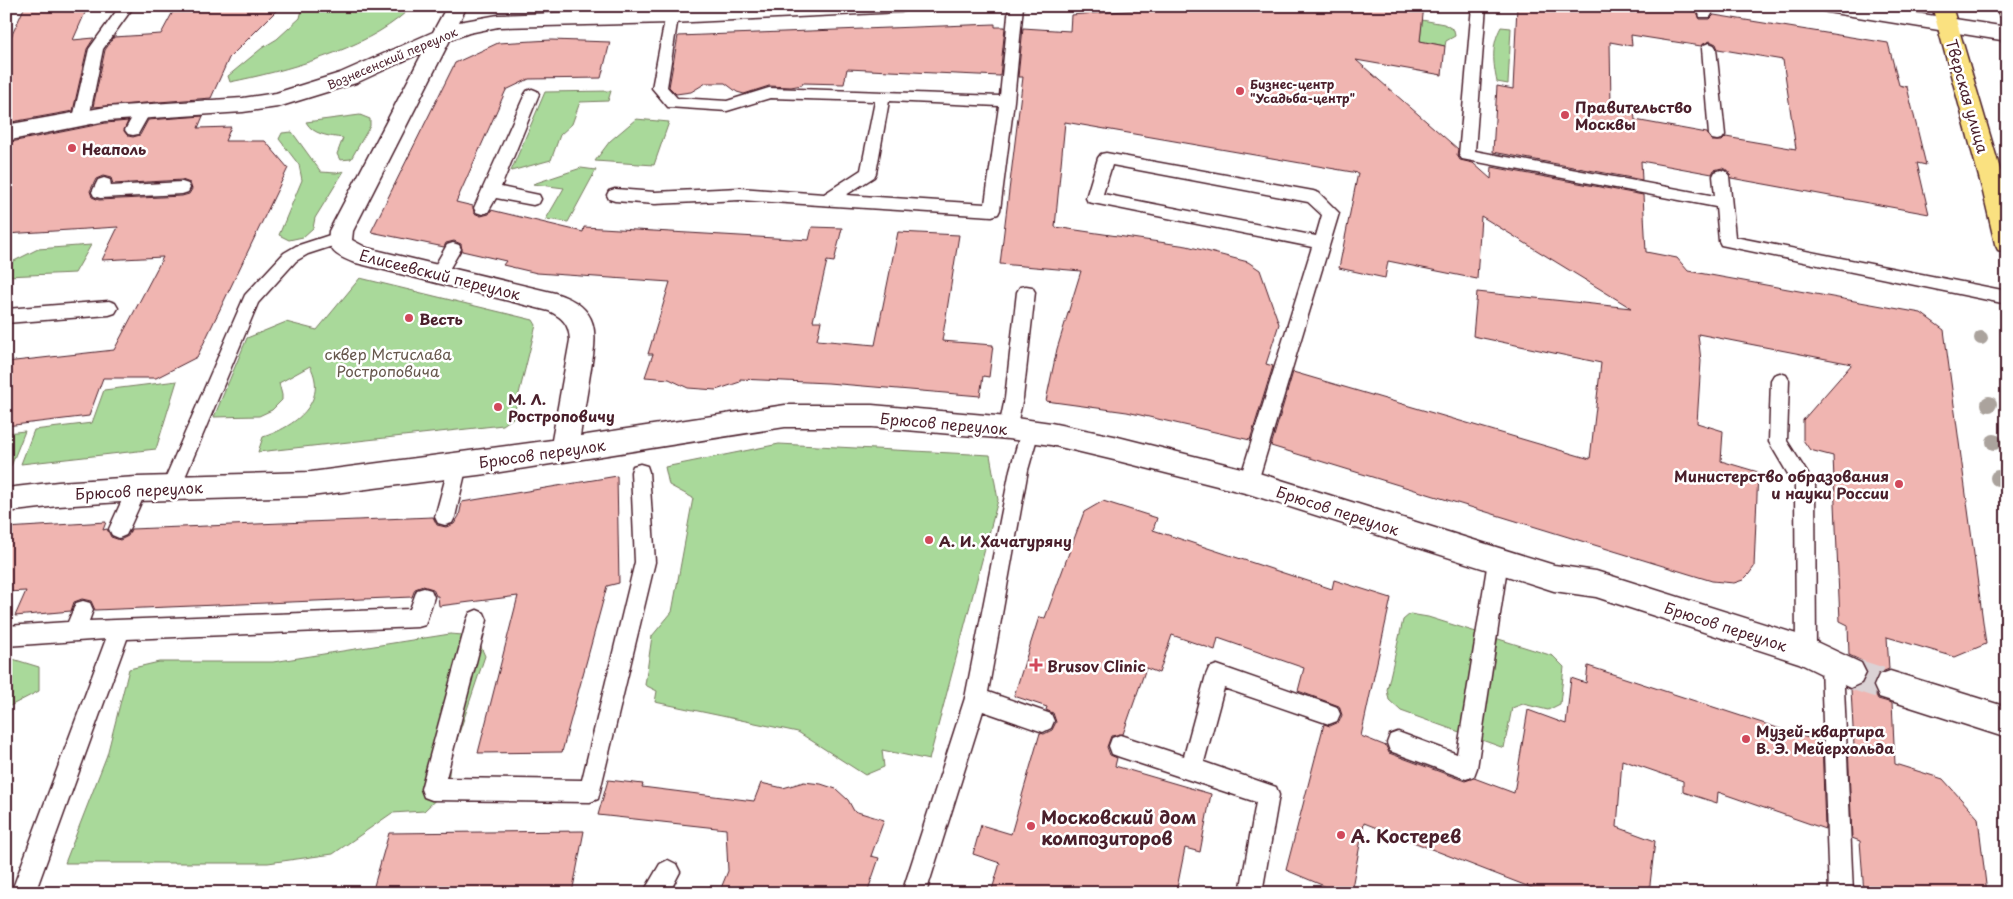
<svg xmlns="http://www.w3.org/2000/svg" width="2013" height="899" font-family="'Playpen Sans',sans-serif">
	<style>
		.green { fill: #a9d99a; stroke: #7a7c62 }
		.building { fill: #f0b5b1; stroke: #4a1f2b; fill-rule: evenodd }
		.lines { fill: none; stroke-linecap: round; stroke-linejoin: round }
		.minor-tunnel { stroke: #dbd2d5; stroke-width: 31; stroke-dasharray: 31 15; stroke-linecap: butt }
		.service-casing { stroke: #4a1f2b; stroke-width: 3 }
		.minor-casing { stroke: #4a1f2b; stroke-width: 3 }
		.primary-casing { stroke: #4a1f2b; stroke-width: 3 }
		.service { fill: #fff; fill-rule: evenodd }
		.minor { fill: #fff; fill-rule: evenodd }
		.primary { fill: #fae180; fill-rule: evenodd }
		.tree { fill: #aba39d }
		.poi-dot { fill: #d1495b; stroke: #fff; stroke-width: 2 }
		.labels { text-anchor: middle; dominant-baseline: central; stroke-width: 5; stroke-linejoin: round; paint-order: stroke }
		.far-street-label { font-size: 12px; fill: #4a1f2b; stroke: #fff }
		.far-poi-label { font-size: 12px; font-weight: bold; fill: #4a1f2b; stroke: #fff; text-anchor: start }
		.street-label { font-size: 15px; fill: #4a1f2b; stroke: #fff }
		.poi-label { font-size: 15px; font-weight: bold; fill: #4a1f2b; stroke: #fff; text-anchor: start }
		.park-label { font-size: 15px; fill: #66574c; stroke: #fff }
		.near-poi-label { font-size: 18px; font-weight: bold; fill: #4a1f2b; stroke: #fff; text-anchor: start }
	</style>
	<rect width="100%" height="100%" fill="#fff"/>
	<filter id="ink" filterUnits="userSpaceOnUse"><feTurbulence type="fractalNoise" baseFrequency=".02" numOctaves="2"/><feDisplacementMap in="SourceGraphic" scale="10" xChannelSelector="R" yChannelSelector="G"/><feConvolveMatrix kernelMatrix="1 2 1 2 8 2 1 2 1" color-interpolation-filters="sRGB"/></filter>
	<g filter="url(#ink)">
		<path class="green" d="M303 6H332L333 10 406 12C364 50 285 71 230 82L228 76 262 48 277 39 300 18Z
			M1422 20 1444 24 1454 30 1455 36 1446 41 1445 46 1420 41Z
			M1501 27 1511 28 1508 84 1497 82C1493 63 1491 45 1501 27Z
			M611 91 608 101 580 102 572 124 560 135 551 160 511 171 545 92Z
			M360 115 370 119V126L351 159 340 160 337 154 343 138C329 136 313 135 306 122Z
			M636 119 669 122 654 165 595 161 610 141Z
			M292 132 321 172 336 173 344 171 315 218 313 228 303 237 289 240 279 235 302 180 299 165 279 139 282 133Z
			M581 168 596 170 568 222 546 219 564 188 533 184Z
			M91 245 75 273 6 276V265L38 249Z
			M360 278 533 320 536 325 513 418 503 425 258 452 263 437C294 427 329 402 310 366L279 383 282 395V400L272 410 259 416 214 417 247 338 286 322 317 330Z
			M177 381 156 449 21 464 34 430 92 423 104 390Z
			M25 431 11 466H6V433Z
			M779 444 990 455 998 500 929 760 882 750 884 767 865 775 798 732 655 702 657 691 645 685 652 636 672 612 693 498 669 485 665 467Z
			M1410 614 1428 617 1553 656 1564 667 1560 704 1548 710 1523 704 1512 708 1504 748 1401 711 1389 700 1387 690 1403 620Z
			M450 634 476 636 485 656 450 760 448 788 424 811 392 813 333 854 268 863H65L107 755 129 669 159 662H273Z
			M6 657 39 667V691L6 708Z"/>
		<path class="building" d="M25 6H88L73 40 94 38 87 49 73 111 6 123V48Z
			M176 6H281L229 58 211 98 93 107 105 50 114 37 161 34Z
			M1189 6H1424L1420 41 1445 46 1442 75 1356 60 1458 149 1457 155 1460 160 1473 163 1491 179 1492 167 1643 195 1646 252 1677 258 1688 271 1921 313 1944 330 1986 644 1955 657 1887 637 1889 669 1877 674 1872 687 1878 699 1892 703 1895 764 1943 779 1978 818 1987 893H1864L1860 841 1852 838 1848 745 1854 747 1851 689 1863 684 1868 672 1862 661 1849 655 1848 625 1840 621 1833 456 1810 450 1803 440V420L1852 364 1698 334 1701 361 1697 423 1723 431 1721 461 1758 472 1754 567 1749 574 1743 580 1734 583 1712 581 1271 446 1293 372 1590 459 1601 363 1473 336 1477 292 1631 308 1481 216 1477 279 1388 261 1385 278 1339 268 1358 173 1065 122 1055 227 1187 246 1248 262 1260 270 1279 324 1266 364 1273 366 1250 440 1127 412 1046 401 1057 349 1081 271 1000 264 1023 77H1018L1023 28 1070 31 1071 15Z
			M1517 6H1660L1697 12 1700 19H1710L1714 15 1888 43 1899 85 1907 87 1926 165 1917 163 1929 214 1731 178 1729 171 1722 168 1714 170 1712 174 1641 161 1642 180 1493 152 1497 86 1513 89ZM1631 35 1701 46 1710 41 1716 44 1718 49 1783 60 1796 149 1726 137 1722 141H1712L1707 133 1635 120 1634 110 1611 106 1610 42 1632 46Z
			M995 24V27H1005L1000 76 847 69 844 84 803 83 802 85 791 87 769 86 744 94 737 92 725 83H706L691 92 676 94 669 87 678 36Z
			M551 40 610 42 601 78 529 79 506 90 456 202 473 206 474 213 481 216 489 214 491 210 583 232 584 227 809 240 812 227 842 228 834 262 827 261 813 321H821L817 340 875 345 898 232 959 235 942 341 993 345 989 377 983 376 980 396 828 383 740 379V382L716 390 688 388 669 379 645 377 653 354H648L670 282 537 273 503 265 506 261 462 251 461 244 454 241 446 243 444 247 371 232 455 63 498 43Z
			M203 116 198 128 231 127 225 141H265L288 168 197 357 156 378H103L89 416 6 426V362L114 350 163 257 102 260 118 227 6 234V143L106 123 128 121 124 131 128 136 133 137 140 135 148 120ZM103 176 111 178 113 184 182 180 190 183 192 189 189 194 182 196 99 200 92 197 90 191 96 179Z
			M617 476 619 583 607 586 562 752 478 753 518 596 439 606 438 596H436L433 589 423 586 415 589 412 597 95 610 91 601 82 599 74 602 71 611 15 616 26 591 6 592V528L106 522 103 530 107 529 111 537 120 540 128 536 131 529 433 517 437 525 446 527 454 524 459 516 462 502Z
			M1103 501 1157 518 1153 530 1332 589 1334 580 1391 598 1361 736 1386 746 1389 753 1465 781 1474 778 1514 793 1528 710 1566 724 1571 678 1586 683 1588 666 1805 737 1822 740 1825 829 1718 792 1717 803 1683 792V781L1622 760 1617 827 1655 841 1649 893H1545L1364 823 1351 893H1341L1286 870 1324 724 1330 726 1339 722 1342 715 1339 706 1298 691 1304 668 1218 638 1215 650 1172 635 1159 673 1146 668 1123 734 1111 736 1107 747 1110 755 1117 758 1115 766 1211 794 1200 852 1185 848 1176 893H991L1000 863 973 854 981 825 1011 834 1040 733 1044 734 1052 730 1056 722 1053 713 1046 710 1047 707 1014 696 1039 617 1045 618 1084 512Z
			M608 780 643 784 642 787 754 801 761 783 783 788 804 782 821 784 836 789 848 800 854 811 884 820 871 856 879 858 867 893H719L728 871 726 829 598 815Z
			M584 831 572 893H372L389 833Z"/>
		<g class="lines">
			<path class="minor-tunnel" d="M1850 673 1890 686"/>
			<defs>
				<path id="service" d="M120 6H134L103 49 89 118 86 122H76L73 118 89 49Z
					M1009 6H1023L1014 101 1000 210 998 214 992 216 740 200 655 204 615 201 609 199 607 195 609 191 615 189 655 192 740 188 824 194 861 170 875 101 770 98 727 111 668 107 652 88 666 14H676L678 17 667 87 677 98 727 101 769 88 1000 96ZM889 101 999 106 985 204 846 195 874 177 876 173Z
					M1472 6H1486L1475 151 1715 196 1713 176 1715 172 1721 170 1727 172 1729 176 1735 237 2007 291V304L1721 245 1719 241 1716 207 1462 159 1459 155Z
					M1697 6H1711L1712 14 1710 17H1700Z
					M1709 43 1714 45 1716 48 1725 135 1722 139 1717 140 1712 139 1709 135 1702 48 1704 45Z
					M532 89 537 91 539 94 501 187 539 195 541 199 539 203 533 205 496 198 488 212 482 214 476 212 474 208 525 94 527 91Z
					M143 106 148 107 151 111 138 134 133 135 128 134 125 130 138 107Z
					M1106 153 1313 191 1319 193 1339 213 1256 488 1249 490 1242 488 1239 482 1312 247 1088 202 1086 198 1098 158 1101 154ZM1112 165 1308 202 1322 215 1316 236 1103 194Z
					M104 178 110 180 111 186 182 182 188 184 190 188 188 192 182 194 100 198 94 196 92 192 98 180Z
					M339 232 345 234 347 238 345 242 308 254 296 261 258 303 178 494 171 496 164 494 161 488 245 295 284 253 296 246Z
					M453 243 459 245 461 249 444 278 438 280 432 278 430 274 447 245Z
					M1026 286 1032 287 1035 292 1023 398 1015 433 1008 436 1001 433 999 428 1005 398 1017 292 1020 287Z
					M109 301 115 303 118 308 115 313 109 315 6 323V309Z
					M1780 373 1786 375 1789 380 1787 441 1815 485 1816 651 1813 658 1806 661 1799 658 1796 651 1795 486 1769 442 1771 380 1774 375Z
					M1030 423 1037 426 1039 431 1028 470 988 692 1051 714 1054 721 1051 728 1043 732 983 711 926 893H902L965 698 1010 470 1021 431 1023 426Z
					M458 457 465 459 467 465 455 517 452 523 445 525 438 523 435 517 449 465 451 459Z
					M640 464 647 466 649 472 655 562 598 799 590 802 432 800 424 797 421 789 467 620 470 613 477 610 484 613 487 620 446 778 582 780 635 562 631 472 633 466Z
					M137 481 144 483 147 489 129 529 126 535 119 538 112 535 109 529 127 489 130 483Z
					M1498 552 1505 555 1508 561 1477 768 1474 776 1466 779 1390 751 1387 743 1390 735 1398 732 1457 754 1488 561 1491 555Z
					M424 588 431 590 434 597 425 625 418 627 127 639 35 893H11L106 639 6 646V626L68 622 76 603 83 601 90 603 93 610 89 621 410 609 417 590Z
					M1832 655 1839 658 1843 665 1853 893H1829L1821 665 1825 658Z
					M1217 665 1329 704 1337 707 1340 714 1337 721 1329 724 1224 688 1204 762 1276 787 1279 795 1262 893H1244L1241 887 1256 802 1120 757 1112 754 1109 746 1112 738 1120 735 1184 756 1206 675 1209 668Z
					M668 860 676 864 680 872 669 893H643L660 864Z"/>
				<path id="minor" d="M447 6H467L459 22 498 15 762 6H911L908 10 901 12 671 23 498 27 469 33 450 40 353 231 352 240 367 248 555 293C602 308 597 334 590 374 587 395 583 416 580 436L785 405H872L1008 417 1051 423 1114 436 1249 470 1554 565 1596 571 1806 637 1861 663 1866 673 1861 683 1850 688 1799 663 1596 597 1554 591 1249 494 1114 460 1051 445 1008 439 872 427H785L494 473 311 496 137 501 58 506 6 512V488L58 482 137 477 311 472 552 440 570 340C569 324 563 318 549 311L352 262C336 255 327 251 329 231L423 52 356 83 278 107 243 112 106 121 6 141V125L106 107 243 98 276 93 340 73 433 32Z
					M1817 6H1870L2007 27V41L1827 12 1820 10Z
					M1890 671 2007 707V738L1879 697 1874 686 1879 675Z"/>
				<path id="primary" d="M1932 6H1952L2007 193V253L1998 250 1995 244 1982 188Z
					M1995 6H2007V17L2000 16Z"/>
			</defs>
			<use href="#service" class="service-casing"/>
			<use href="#minor" class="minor-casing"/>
			<use href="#primary" class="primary-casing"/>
			<use href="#service" class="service"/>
			<use href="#minor" class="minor"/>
			<use href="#primary" class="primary"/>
		</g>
		<g class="tree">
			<circle cx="1981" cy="338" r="7"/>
			<circle cx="1989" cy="404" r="8"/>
			<circle cx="1994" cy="442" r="8"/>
			<circle cx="1998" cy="478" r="8"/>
		</g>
	</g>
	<g class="poi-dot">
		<circle cx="1240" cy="91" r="5"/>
		<circle cx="1565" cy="115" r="5"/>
		<circle cx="72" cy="148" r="5"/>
		<circle cx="409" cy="318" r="5"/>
		<circle cx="498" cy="407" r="5"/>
		<circle cx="1899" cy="484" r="5"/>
		<circle cx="929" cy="540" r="5"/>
		<path d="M1033.5 657.5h5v5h5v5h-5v5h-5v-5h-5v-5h5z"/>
		<circle cx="1746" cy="739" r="5"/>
		<circle cx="1031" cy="826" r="5"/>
		<circle cx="1341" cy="835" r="5"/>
	</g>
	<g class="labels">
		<g class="far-street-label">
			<text transform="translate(392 58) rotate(-23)">Вознесенский переулок</text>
		</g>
		<g class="far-poi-label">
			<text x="1250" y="84">Бизнес-центр<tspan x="1250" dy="14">"Усадьба-центр"</tspan></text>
		</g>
		<g class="street-label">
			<text transform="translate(1968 96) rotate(74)">Тверская улица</text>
			<text transform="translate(440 274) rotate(14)">Елисеевский переулок</text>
			<text transform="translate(944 423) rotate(5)">Брюсов переулок</text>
			<text transform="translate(542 453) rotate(-8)">Брюсов переулок</text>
			<text transform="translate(139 490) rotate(-3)">Брюсов переулок</text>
			<text transform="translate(1338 510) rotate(18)">Брюсов переулок</text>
			<text transform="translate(1726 626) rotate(18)">Брюсов переулок</text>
		</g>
		<g class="poi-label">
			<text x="1575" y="106">Правительство<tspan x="1575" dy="17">Москвы</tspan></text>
			<text x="82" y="148">Неаполь</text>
			<text x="419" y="318">Весть</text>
			<text x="508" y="398">М. Л.<tspan x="508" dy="17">Ростроповичу</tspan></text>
			<text x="1889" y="475" text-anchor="end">Министерство образования<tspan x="1889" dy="17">и науки России</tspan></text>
			<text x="939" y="540">А. И. Хачатуряну</text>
			<text x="1047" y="665">Brusov Clinic</text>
			<text x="1756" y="730">Музей-квартира<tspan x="1756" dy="17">В. Э. Мейерхольда</tspan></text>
		</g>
		<g class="park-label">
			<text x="388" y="353">сквер Мстислава<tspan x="388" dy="17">Ростроповича</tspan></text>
		</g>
		<g class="near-poi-label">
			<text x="1041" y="816">Московский дом<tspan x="1041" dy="21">композиторов</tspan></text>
			<text x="1351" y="835">А. Костерев</text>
		</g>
	</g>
	<rect width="2013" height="899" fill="none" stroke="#fff" stroke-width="25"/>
	<rect x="12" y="12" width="1988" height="874" fill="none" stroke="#4a1f2b" stroke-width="2" filter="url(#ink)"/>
</svg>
